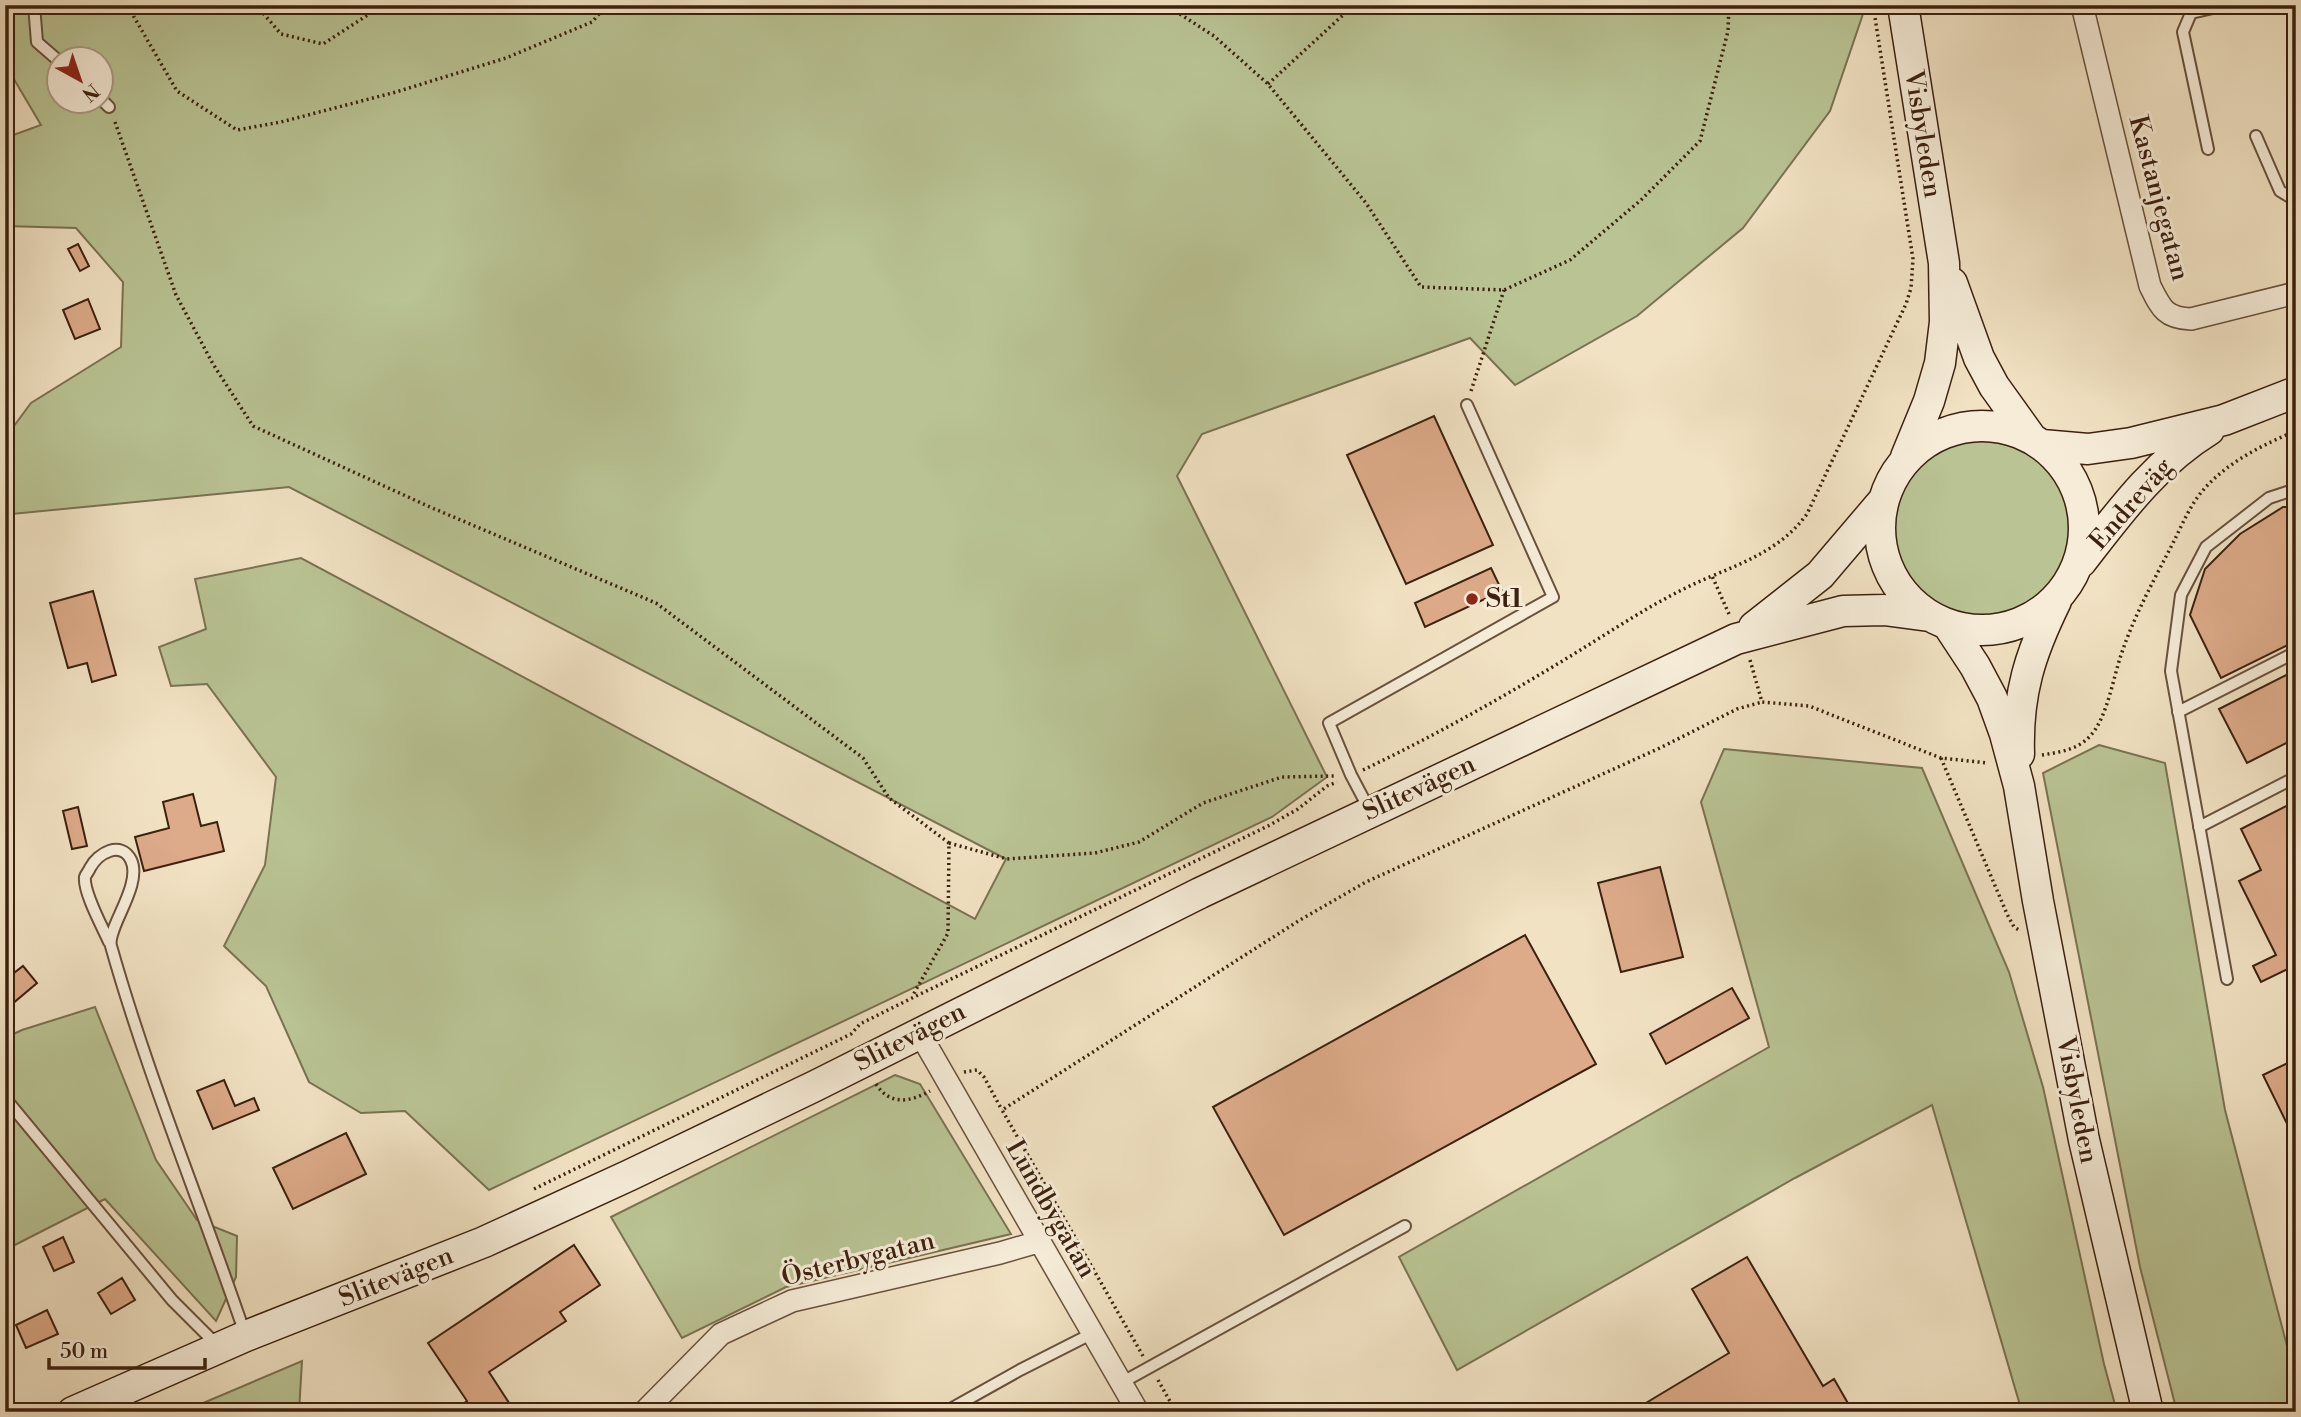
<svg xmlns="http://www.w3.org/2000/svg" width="2301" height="1417" font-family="'Libre Bodoni',serif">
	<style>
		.green { fill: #b9c394; stroke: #7a7252; stroke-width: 2; fill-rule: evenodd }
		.building { fill: #ddab8a; stroke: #3c210f; stroke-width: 2 }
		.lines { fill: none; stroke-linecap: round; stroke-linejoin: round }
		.lane-casing { stroke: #69513c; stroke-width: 14 }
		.street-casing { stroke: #69513c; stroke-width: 24 }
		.secondary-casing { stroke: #3c210f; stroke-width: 33 }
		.path { stroke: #3c210f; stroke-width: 3.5; stroke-dasharray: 2 3.5; stroke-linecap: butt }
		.lane { stroke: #f6ecd8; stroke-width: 10 }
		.street { stroke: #f6ecd8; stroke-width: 21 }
		.secondary { stroke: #f6ecd8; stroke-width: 30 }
		.poi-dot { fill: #8f2418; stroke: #f6ecd8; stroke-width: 2.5 }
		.labels { text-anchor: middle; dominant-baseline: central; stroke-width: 6; stroke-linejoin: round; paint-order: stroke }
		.street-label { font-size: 26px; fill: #3c210f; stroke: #f6ecd8 }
		.poi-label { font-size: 26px; font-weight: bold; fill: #3c210f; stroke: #f6ecd8; text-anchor: start }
	</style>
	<rect width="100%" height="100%" fill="#f1e2c3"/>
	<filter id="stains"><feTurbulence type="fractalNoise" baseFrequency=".00286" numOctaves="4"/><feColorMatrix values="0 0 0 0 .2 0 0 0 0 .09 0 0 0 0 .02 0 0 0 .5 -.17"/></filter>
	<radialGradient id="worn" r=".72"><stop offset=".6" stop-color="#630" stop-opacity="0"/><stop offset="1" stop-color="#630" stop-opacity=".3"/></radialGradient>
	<path class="green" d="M5 5H1861L1863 14 1830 111 1743 228 1637 316 1515 385 1470 338 1202 434 1177 476 1327 777 1272 817 489 1190 405 1111 361 1113 309 1082 266 986 224 946 265 865 276 777 207 684 171 686 159 647 206 629 195 579 301 558 975 919 1006 859 289 487 12 514 5 483V438L31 403 121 347 123 282 76 228 5 226V138L41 125 5 64ZM60 60H102V102H60Z
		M1892 529a91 91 0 1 1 182 0a91 91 0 1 1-182 0Z
		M2099 745 2165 763 2225 1110 2296 1380V1412H2177L2140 1267 2043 773Z
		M1724 749 1922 768 2009 972 2043 1087 2104 1364 2117 1412H2022L1932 1105 1795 1178 1457 1370 1399 1257 1769 1047 1701 802Z
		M95 1007 156 1160 197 1220 237 1236 236 1277 216 1321 105 1199 5 1250V1038L22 1030Z
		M895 1075 920 1084 1011 1234 786 1287 682 1338 611 1217Z
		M302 1361 299 1412H182Z"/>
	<path class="building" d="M78 244 89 266 80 271 68 249Z
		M88 299 100 329 75 339 63 310Z
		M1434 416 1493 545 1406 584 1347 455Z
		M2283 507H2296V641L2221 678 2190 615 2205 569 2240 534Z
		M1491 568 1502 591 1425 627 1415 603Z
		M93 591 116 675 92 682 87 663 68 668 50 603Z
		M2296 670V738L2247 763 2219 709Z
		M193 794 201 826 217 822 224 851 144 871 135 837 169 828 163 802Z
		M2296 801V965L2261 982 2253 966 2276 955 2239 881 2261 870 2241 829Z
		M78 807 87 846 72 849 63 811Z
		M1660 867 1683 957 1621 972 1598 883Z
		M1525 935 1596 1064 1284 1235 1213 1107Z
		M23 966 37 983 5 1010V970L10 976Z
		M1732 988 1749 1018 1666 1064 1650 1034Z
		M2296 1059V1142L2263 1075Z
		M224 1080 235 1106 254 1098 259 1110 213 1129 197 1091Z
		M346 1133 366 1174 293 1209 273 1168Z
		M63 1237 74 1262 54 1271 43 1247Z
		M574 1245 600 1285 560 1312 566 1321 489 1372 515 1412H452L467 1401 428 1343Z
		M1747 1257 1823 1386 1834 1379 1853 1412H1631L1729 1353 1692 1289Z
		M122 1278 135 1300 111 1314 98 1293Z
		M47 1310 58 1334 26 1348 16 1325Z"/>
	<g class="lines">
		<defs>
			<path id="lane" d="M34 5 37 42 60 62
				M102 100 109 107
				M2256 136 2280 191 2290 197 2296 196
				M2208 149 2183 32 2191 13 2226 5
				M2178 712 2296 652
				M1370 811 1351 775 1329 723 1553 597 1467 405
				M2199 827 2296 777
				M109 942C103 928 83 892 85 877 86 874 89 871 90 868 98 853 121 840 131 860 143 885 106 929 111 946 148 1077 201 1204 245 1334
				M2227 979 2171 671 2181 595 2206 547 2269 498 2296 489
				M5 1098 172 1300 217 1345
				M1121 1383 1405 1226
				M945 1412 1020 1370 1091 1334"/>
			<path id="street" d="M2082 5 2150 286C2161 308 2165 318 2191 319L2296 293
				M919 1032 1138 1412
				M644 1412 721 1334 792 1301 1000 1253 1038 1242"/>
			<path id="secondary" d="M1903 5 1944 263 1945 322 1940 363 1929 401 1906 457
				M1952 283 1979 358 1994 386 2032 439
				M1880 528a102 102 0 1 1 204 0a102 102 0 1 1-204 0Z
				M2042 445 2088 449 2131 443 2224 420 2296 392
				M2081 562C2119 513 2155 463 2209 430
				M1948 625 1975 666 1992 698 2005 734 2019 786 2038 901 2084 1140 2148 1412
				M1754 627 1820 575 1883 501
				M2019 754C2017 694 2030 654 2056 601
				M73 1412 246 1336 484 1242 630 1175 815 1086 1200 893 1736 639 1843 611 1884 610 1929 616"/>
		</defs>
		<use href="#lane" class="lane-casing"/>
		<use href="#street" class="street-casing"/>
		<use href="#secondary" class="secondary-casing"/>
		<path class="path" d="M132 5 134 17 177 91 237 130 281 122 396 92 506 58 592 22 607 5
			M256 5 281 34 323 44 383 5
			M1166 5 1214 36 1268 84 1366 203 1421 287 1504 290 1570 260 1641 200 1700 141 1728 31 1729 5
			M1268 84 1354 5
			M115 122 176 295 213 364 253 426 430 507 656 603 863 758 889 798 949 843 948 933 913 995
			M1471 391 1504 290
			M1729 614 1712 576C1748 561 1783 547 1807 514L1906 304 1911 288 1913 259 1873 5
			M1750 660 1762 702 1809 706 1941 758 1988 763
			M2042 755C2060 752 2078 750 2091 735 2107 717 2113 679 2121 655 2134 616 2154 580 2173 543 2182 525 2191 503 2205 488 2228 462 2264 444 2296 431
			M1941 758 2007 914 2014 927 2019 930
			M1363 770C1432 737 1498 700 1564 660 1612 631 1659 598 1712 576
			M949 843 1007 859 1095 853 1139 842 1203 803 1282 777 1334 776
			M964 1072 977 1070 984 1077 1002 1110
			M876 1084C890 1106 910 1102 930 1091
			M534 1189 851 1034 860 1024 912 998 1268 826 1298 809 1327 786 1337 782
			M1143 1356 1002 1110 1300 920 1366 882 1662 747 1737 709 1762 702
			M1158 1380 1176 1412"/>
		<use href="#lane" class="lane"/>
		<use href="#street" class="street"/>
		<use href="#secondary" class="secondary"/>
	</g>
	<circle class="poi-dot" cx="1472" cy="599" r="7"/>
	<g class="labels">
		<g class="street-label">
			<text transform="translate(1923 134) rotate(81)">Visbyleden</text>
			<text transform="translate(2159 198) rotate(75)">Kastanjegatan</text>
			<text transform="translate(2131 504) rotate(-49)">Endreväg</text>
			<text transform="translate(1419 788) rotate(-25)">Slitevägen</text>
			<text transform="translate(910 1037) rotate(-27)">Slitevägen</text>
			<text transform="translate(2077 1100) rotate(79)">Visbyleden</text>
			<text transform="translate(1051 1209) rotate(60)">Lundbygatan</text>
			<text transform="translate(858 1259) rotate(-14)">Österbygatan</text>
			<text transform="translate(396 1277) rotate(-22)">Slitevägen</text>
		</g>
		<g class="poi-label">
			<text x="1486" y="599">St1</text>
		</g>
	</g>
	<rect width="2301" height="1417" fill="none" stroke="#f1e2c3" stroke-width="28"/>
	<rect x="7" y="7" width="2287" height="1403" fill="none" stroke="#3c210f" stroke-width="3.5"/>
	<rect x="14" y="14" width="2273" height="1389" fill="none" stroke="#3c210f" stroke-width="2"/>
	<g transform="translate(80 80) rotate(140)"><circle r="33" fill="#f6ecd8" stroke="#ac9b88" stroke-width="2"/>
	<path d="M0-5L12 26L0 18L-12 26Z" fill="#8f2418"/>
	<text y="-10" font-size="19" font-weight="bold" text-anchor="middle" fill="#3c210f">N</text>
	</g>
	<path d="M49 1358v10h156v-10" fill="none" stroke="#3c210f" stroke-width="3.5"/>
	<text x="60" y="1358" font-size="21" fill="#3c210f" stroke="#f6ecd8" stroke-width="5" paint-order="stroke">50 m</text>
	<rect width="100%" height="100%" filter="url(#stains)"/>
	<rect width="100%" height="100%" fill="url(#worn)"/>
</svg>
